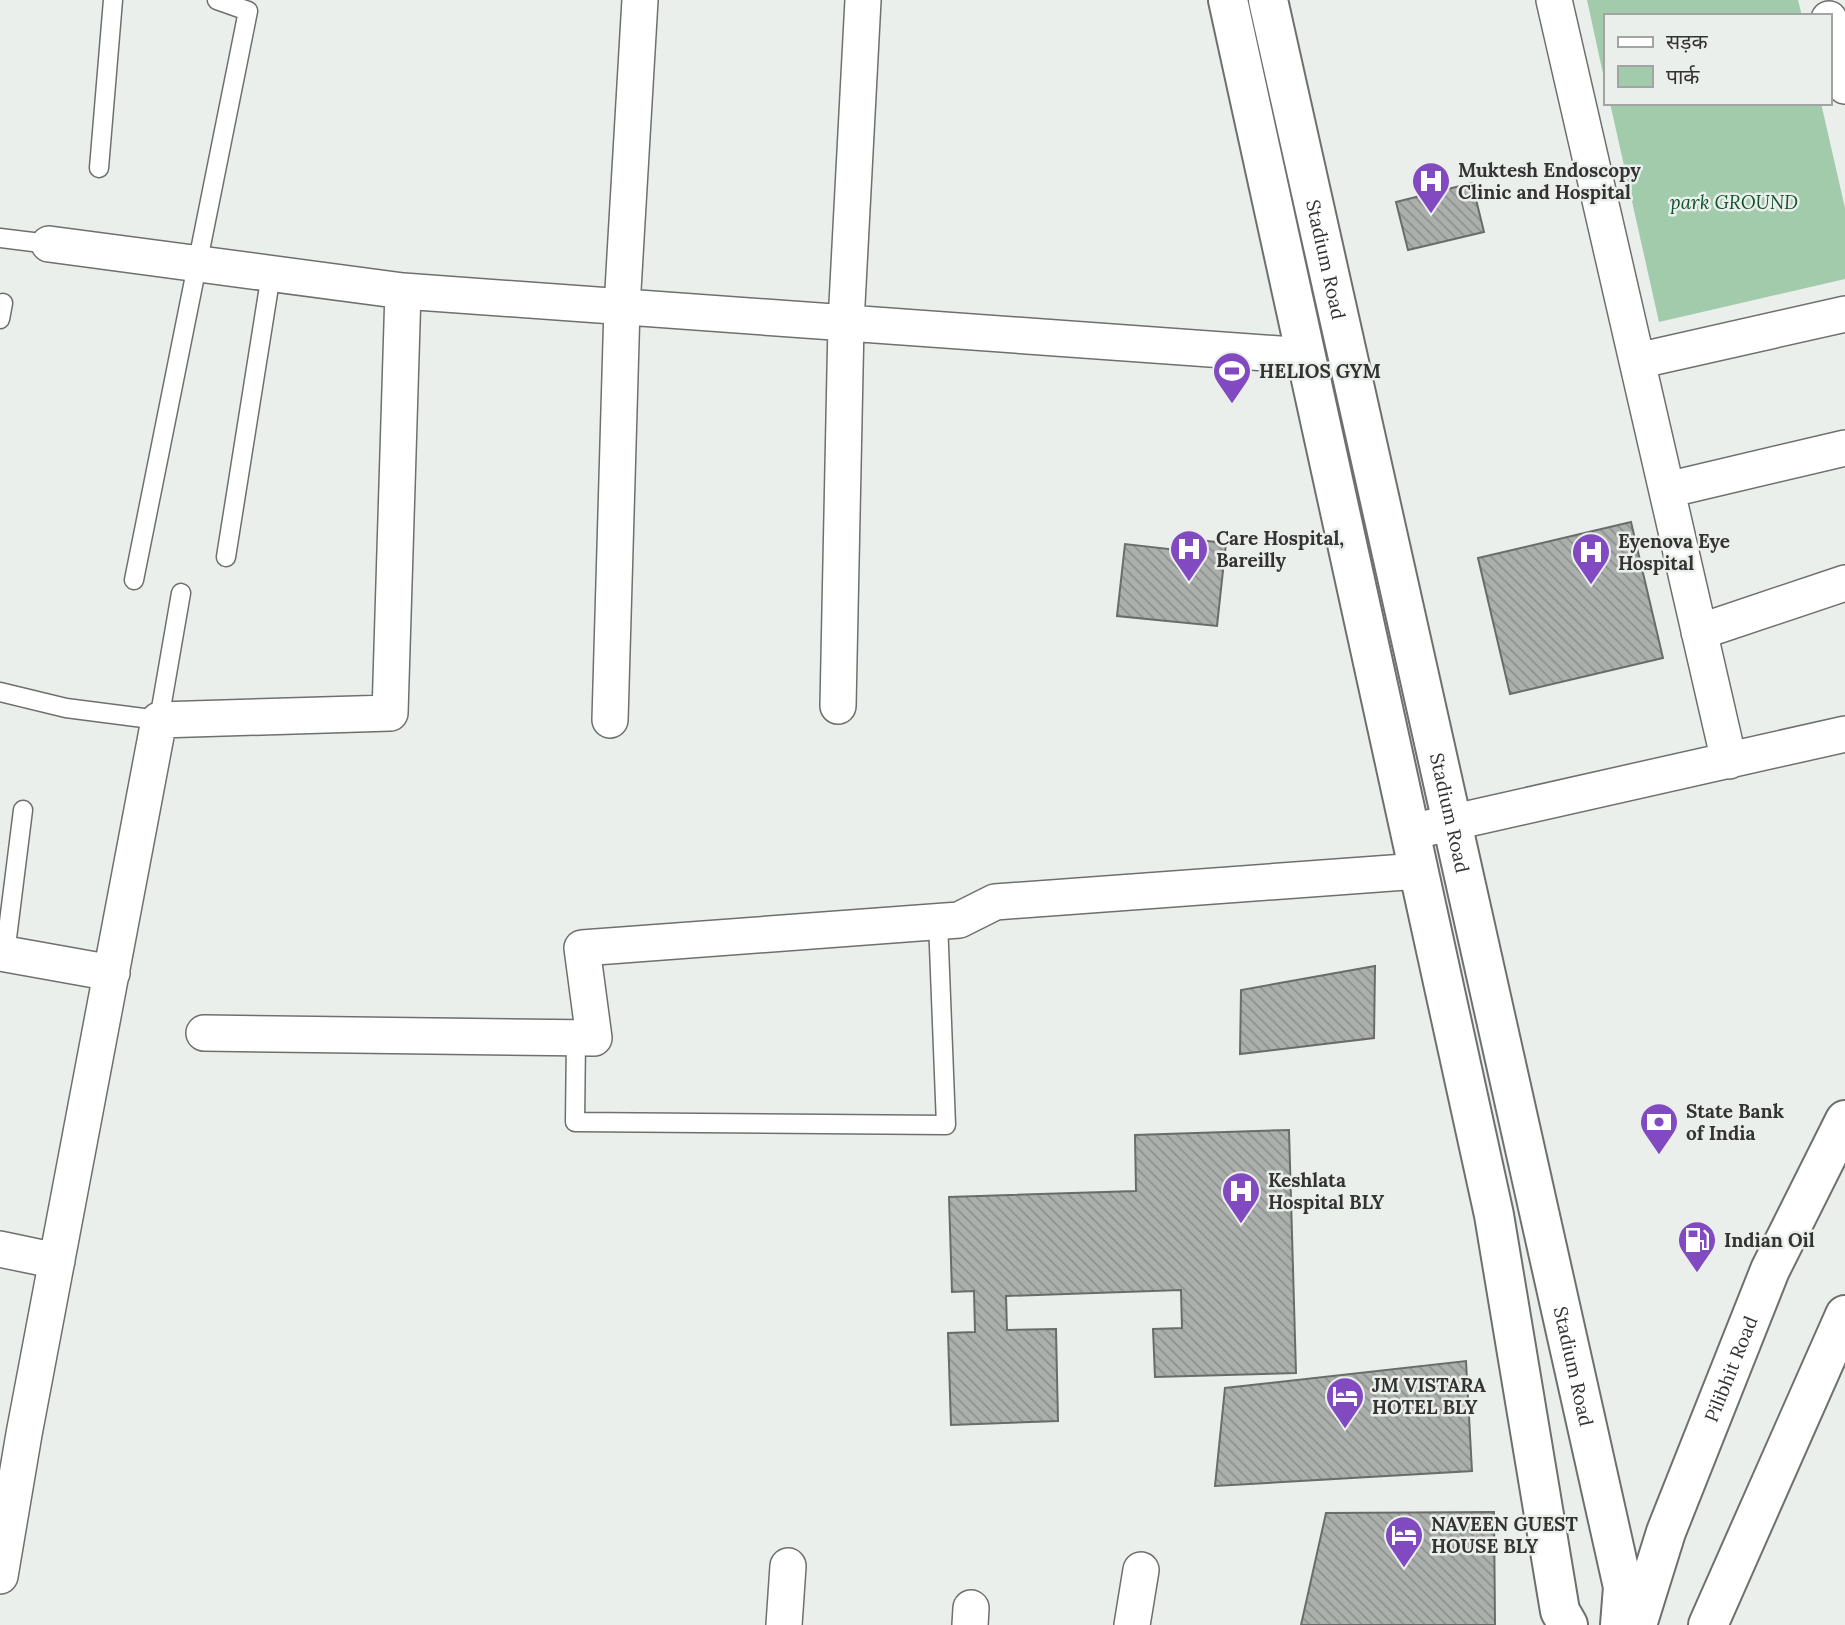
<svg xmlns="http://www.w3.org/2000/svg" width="1845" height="1625" font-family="Lora,'Noto Sans Devanagari',serif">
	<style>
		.green { fill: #a1cbab }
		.building { fill: url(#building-back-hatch); stroke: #696c6a; stroke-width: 2 }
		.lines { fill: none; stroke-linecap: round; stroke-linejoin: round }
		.lane-casing { stroke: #6d706d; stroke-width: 21 }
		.street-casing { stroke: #6d706d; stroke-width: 38 }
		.secondary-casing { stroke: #6d706d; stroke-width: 42 }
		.highway-casing { stroke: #6d706d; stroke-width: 42 }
		.lane { stroke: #fff; stroke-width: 18 }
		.street { stroke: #fff; stroke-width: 35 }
		.secondary { stroke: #fff; stroke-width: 38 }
		.highway { stroke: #fff; stroke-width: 38 }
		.labels { text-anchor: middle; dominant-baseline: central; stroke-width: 5; stroke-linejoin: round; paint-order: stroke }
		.poi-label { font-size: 19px; font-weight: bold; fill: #323332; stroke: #ebefec; text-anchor: start }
		.park-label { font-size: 19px; font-style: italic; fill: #0f542c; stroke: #ebefec }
		.street-label { font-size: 19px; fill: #323332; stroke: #ebefec }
	</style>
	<defs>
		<pattern id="building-back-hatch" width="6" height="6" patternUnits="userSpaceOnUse" patternTransform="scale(1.75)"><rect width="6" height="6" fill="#acb0ad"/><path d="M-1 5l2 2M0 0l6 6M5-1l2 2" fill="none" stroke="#8d908d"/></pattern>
	</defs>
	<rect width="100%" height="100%" fill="#ebefec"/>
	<path class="green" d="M1587 0H1798L1802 16H1605V83Z
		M1610 103H1821L1845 208V279L1659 322Z"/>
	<path class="building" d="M1472 183 1484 232 1408 250 1396 202Z
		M1631 522 1663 658 1510 694 1478 558Z
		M1178 538 1226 543 1217 626 1117 616 1125 544 1177 550Z
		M1375 966 1374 1038 1240 1054 1241 990Z
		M1289 1130 1296 1373 1155 1377 1153 1329 1182 1328 1181 1290 1006 1296 1007 1330 1056 1329 1058 1421 951 1425 948 1333 975 1332 974 1291 952 1292 949 1197 1136 1191 1135 1135Z
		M1466 1361 1472 1471 1215 1486 1225 1388Z
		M1494 1512 1495 1625H1301L1326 1513Z"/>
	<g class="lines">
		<defs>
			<path id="lane" d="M99 168 113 0
				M0 238 49 244
				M0 319 3 303
				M226 557 271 274
				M134 580 248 11 217 0
				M0 692 66 708 159 720 181 593
				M5 954 23 810
				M576 1038 575 1122 946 1125 938 921"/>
			<path id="street" d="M1554 0 1729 761
				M1829 19 1845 86
				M49 244 403 291 1306 356
				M1637 361 1845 314
				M1667 490 1845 448
				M1699 632 1845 583
				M838 706 846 323 863 0
				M610 720 622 307 640 0
				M1410 832 1845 734
				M0 953 112 973
				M204 1033 594 1038 582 948 959 920 995 902 1419 871
				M0 1249 57 1261
				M0 1576 24 1434 159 720 390 713 403 291
				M784 1625 788 1566
				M970 1625 971 1608
				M1132 1625 1141 1570"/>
			<g id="secondary">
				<path d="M1228 0 1494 1215 1560 1611 1568 1625"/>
				<path id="s1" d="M1268 0 1623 1587 1620 1625"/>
			</g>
			<g id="highway">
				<path id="s2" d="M1637 1625 1666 1532 1770 1270 1845 1120"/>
				<path d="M1708 1625 1845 1315"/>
			</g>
		</defs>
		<use href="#lane" class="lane-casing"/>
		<use href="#street" class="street-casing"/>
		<use href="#secondary" class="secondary-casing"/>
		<use href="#highway" class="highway-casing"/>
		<use href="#lane" class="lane"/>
		<use href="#street" class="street"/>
		<use href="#secondary" class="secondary"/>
		<use href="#highway" class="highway"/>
	</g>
	<defs>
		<symbol id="hospital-pin" viewBox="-11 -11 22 30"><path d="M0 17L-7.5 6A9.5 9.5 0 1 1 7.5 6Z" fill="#824ac1" stroke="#ebefec"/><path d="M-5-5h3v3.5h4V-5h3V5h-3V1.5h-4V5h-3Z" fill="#fff"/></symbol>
		<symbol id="stadium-pin" viewBox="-11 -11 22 30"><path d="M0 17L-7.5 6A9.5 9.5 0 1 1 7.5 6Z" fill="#824ac1" stroke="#ebefec"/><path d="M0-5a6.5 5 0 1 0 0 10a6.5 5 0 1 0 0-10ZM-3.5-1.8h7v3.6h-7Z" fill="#fff"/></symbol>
		<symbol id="bank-pin" viewBox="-11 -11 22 30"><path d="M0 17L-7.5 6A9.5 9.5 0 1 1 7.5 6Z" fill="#824ac1" stroke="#ebefec"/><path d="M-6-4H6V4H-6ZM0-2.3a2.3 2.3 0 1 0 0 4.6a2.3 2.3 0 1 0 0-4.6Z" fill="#fff"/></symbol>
		<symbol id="fuel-pin" viewBox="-11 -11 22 30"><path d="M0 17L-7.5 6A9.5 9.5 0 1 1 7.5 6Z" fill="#824ac1" stroke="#ebefec"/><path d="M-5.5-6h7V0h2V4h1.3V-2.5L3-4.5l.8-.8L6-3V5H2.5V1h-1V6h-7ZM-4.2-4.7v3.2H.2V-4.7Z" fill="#fff"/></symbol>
		<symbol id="hotel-pin" viewBox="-11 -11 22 30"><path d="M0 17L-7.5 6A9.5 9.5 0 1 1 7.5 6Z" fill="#824ac1" stroke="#ebefec"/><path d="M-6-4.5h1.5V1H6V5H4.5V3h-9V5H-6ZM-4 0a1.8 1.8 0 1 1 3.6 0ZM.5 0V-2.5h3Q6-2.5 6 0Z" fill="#fff"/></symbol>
	</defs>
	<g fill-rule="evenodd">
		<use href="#hospital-pin" x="1409" y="159" width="44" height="60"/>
		<use href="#stadium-pin" x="1210" y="349" width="44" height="60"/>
		<use href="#hospital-pin" x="1167" y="527" width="44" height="60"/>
		<use href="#hospital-pin" x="1569" y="530" width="44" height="60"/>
		<use href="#bank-pin" x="1637" y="1100" width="44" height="60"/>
		<use href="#hospital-pin" x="1219" y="1169" width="44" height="60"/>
		<use href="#fuel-pin" x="1675" y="1218" width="44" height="60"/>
		<use href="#hotel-pin" x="1323" y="1374" width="44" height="60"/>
		<use href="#hotel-pin" x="1382" y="1513" width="44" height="60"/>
	</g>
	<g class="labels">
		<g class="poi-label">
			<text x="1458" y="170">Muktesh Endoscopy<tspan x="1458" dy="22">Clinic and Hospital</tspan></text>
			<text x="1259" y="371">HELIOS GYM</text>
			<text x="1216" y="538">Care Hospital,<tspan x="1216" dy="22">Bareilly</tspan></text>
			<text x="1618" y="541">Eyenova Eye<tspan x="1618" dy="22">Hospital</tspan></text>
			<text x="1686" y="1111">State Bank<tspan x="1686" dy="22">of India</tspan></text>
			<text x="1268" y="1180">Keshlata<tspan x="1268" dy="22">Hospital BLY</tspan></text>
			<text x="1724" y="1240">Indian Oil</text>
			<text x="1372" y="1385">JM VISTARA<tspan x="1372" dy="22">HOTEL BLY</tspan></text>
			<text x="1431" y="1524">NAVEEN GUEST<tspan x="1431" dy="22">HOUSE BLY</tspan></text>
		</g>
		<g class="park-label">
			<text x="1734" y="202">park GROUND</text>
		</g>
		<g class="street-label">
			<text stroke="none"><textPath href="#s1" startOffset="266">Stadium Road</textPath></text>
			<text stroke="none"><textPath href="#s1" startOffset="833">Stadium Road</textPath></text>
			<text stroke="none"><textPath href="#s1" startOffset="1400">Stadium Road</textPath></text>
			<text stroke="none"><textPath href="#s2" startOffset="273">Pilibhit Road</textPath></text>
		</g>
	</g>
	<rect x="1604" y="14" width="228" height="91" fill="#ebefec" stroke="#a1a4a2" stroke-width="2"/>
	<rect x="1618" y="37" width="35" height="10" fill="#ffffff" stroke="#a1a4a2" stroke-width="2"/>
	<text x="1666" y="49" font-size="21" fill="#323332">सड़क</text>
	<rect x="1618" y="66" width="35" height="21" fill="#a1cbab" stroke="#a1a4a2" stroke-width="2"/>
	<text x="1666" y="84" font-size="21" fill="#323332">पार्क</text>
</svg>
